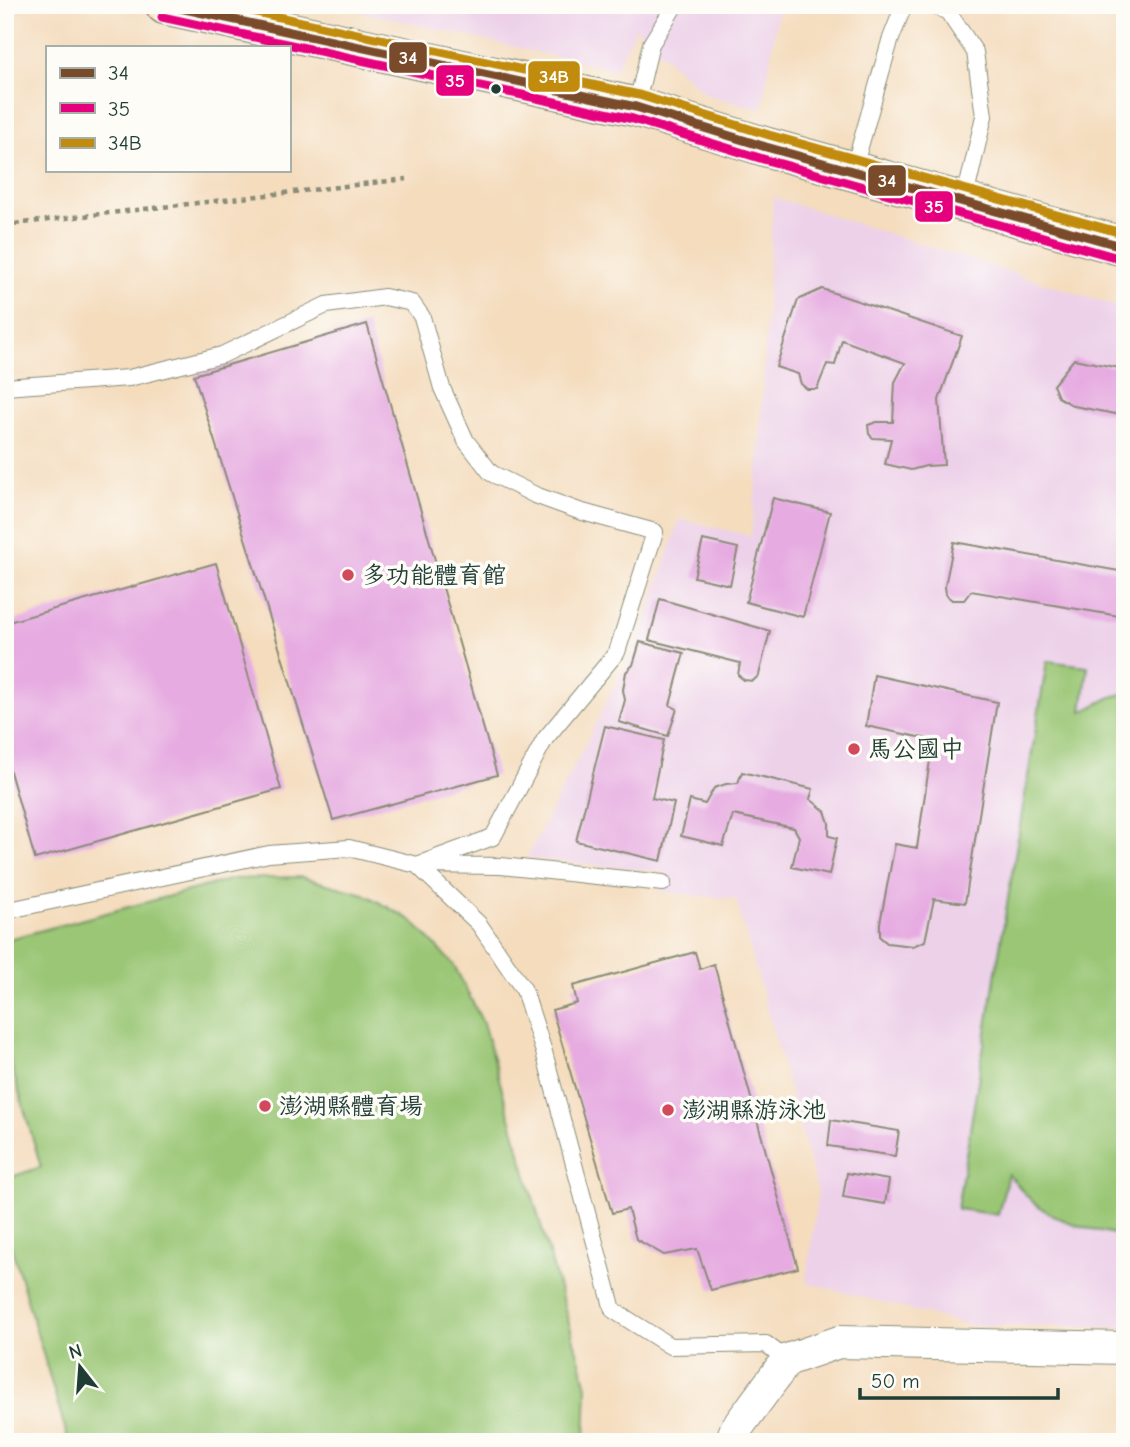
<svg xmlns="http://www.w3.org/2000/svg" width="1130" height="1447" font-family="'Comic Neue','LXGW WenKai TC',sans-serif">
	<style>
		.built { fill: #edd1e9 }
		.green { fill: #9ac674; stroke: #5c8254; stroke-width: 2 }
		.building { fill: #e6abe1 }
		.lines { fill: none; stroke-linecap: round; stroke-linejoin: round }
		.lane-casing { stroke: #8a8c78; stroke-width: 18 }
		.street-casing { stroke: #8a8c78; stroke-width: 34 }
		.secondary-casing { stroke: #8a8c78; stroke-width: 41 }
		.path { stroke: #8a8c78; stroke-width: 4.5; stroke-dasharray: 5 5; stroke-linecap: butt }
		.lane { stroke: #fff; stroke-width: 16 }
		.street { stroke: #fff; stroke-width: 32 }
		.secondary { stroke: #ffe4c6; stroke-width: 38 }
		.bus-1-casing { stroke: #fdfcf7; stroke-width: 14 }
		.bus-2-casing { stroke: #fdfcf7; stroke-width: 14 }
		.bus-3-casing { stroke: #fdfcf7; stroke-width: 14 }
		.bus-1 { stroke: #7a4b2a; stroke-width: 9 }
		.bus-2 { stroke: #e5007d; stroke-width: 9 }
		.bus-3 { stroke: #c18c0d; stroke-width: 9 }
		.bus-dot { fill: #1f3d34; stroke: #fdfcf7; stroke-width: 2.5 }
		.poi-dot { fill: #d1495b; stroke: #fdfcf7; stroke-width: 2.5 }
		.labels { text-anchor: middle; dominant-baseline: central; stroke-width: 7; stroke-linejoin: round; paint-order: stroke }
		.poi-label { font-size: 24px; fill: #1f3d34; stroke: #fdfcf7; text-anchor: start }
		.line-badge { stroke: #fdfcf7; stroke-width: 2.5 }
		.badge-label { font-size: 19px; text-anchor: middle; font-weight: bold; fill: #fff }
	</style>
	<rect width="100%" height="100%" fill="#fdfcf7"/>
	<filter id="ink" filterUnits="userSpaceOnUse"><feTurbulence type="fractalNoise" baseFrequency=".0143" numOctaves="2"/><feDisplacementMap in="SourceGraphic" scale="14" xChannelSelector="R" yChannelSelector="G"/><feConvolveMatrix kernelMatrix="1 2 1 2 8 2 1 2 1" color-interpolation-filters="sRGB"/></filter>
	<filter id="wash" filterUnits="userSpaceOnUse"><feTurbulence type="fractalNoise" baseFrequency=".00686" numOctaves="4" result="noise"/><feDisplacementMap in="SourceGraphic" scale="28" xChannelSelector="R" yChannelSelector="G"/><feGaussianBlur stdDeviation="1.57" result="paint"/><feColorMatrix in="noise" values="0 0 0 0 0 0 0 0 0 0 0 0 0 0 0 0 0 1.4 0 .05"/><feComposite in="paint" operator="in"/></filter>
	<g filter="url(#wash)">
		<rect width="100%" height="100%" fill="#f4dcbd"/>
		<path class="built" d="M331 5H779L762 109 707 95 651 44 636 27 615 70Z
			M773 197 1125 309V1327L968 1325 806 1282 818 1192 736 899 661 892 665 872 527 858 638 641 680 519 751 536 760 441Z"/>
		<path class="green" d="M1047 661 1088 666 1082 712 1109 698 1125 693V1236C1092 1230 1060 1224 1033 1202 1024 1194 1016 1183 1008 1174L998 1215 957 1209Z
			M301 877 364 894 411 920 454 965 483 1023 587 1386 585 1442H69L5 1225V1179L41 1167 5 1044V940L233 879Z"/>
		<g id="blocks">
			<path class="building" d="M822 289 962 336 939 400 944 465 926 466 911 470 885 464 891 439 873 438 869 434 868 425 877 422H893L895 382 905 363 842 340 835 365 827 364 817 389H807L801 384 798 374 776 367 798 300Z
				M367 324 497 775 333 820 194 375Z
				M1074 359 1125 369V416L1074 406 1058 397 1053 385Z
				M773 498 830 512 803 617 746 602Z
				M703 540 738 548 730 585 694 577Z
				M954 542 1125 572V617L971 591 964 600H952L946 595 945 586Z
				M216 563 281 789 35 859 5 754V623Z
				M660 599 770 631 759 675 753 681 744 680 738 675 740 663 649 640Z
				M640 642 684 653 670 705 677 709 668 736 619 722 625 700 623 690 626 672 633 665Z
				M874 675 997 702 965 903 934 899 925 941 913 946 887 943 880 937V923L895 844 917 848 933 740 866 726Z
				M605 726 664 740 652 798 674 803 661 861 576 841Z
				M742 772 813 789 810 799 825 811 829 823V836L837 838 829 875 792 867 799 837 794 828 733 815 723 846 681 836 690 800 705 804 714 788 726 784 738 783Z
				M695 952 700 969 714 964 798 1268 711 1290 697 1249 664 1255 636 1239 628 1209 612 1213 552 1010 577 1003 573 986Z
				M831 1120 899 1131 895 1156 828 1146Z
				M847 1173 889 1180 885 1204 843 1197Z"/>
		</g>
	</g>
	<g filter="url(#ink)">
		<use href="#blocks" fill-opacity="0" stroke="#8a8c78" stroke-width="2"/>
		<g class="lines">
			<defs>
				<path id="lane" d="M934 5 948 12 975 52 984 116 964 202
					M636 107 651 44 675 5
					M853 171 890 41 904 5
					M5 387 129 378 222 355 326 305 385 297 412 303 422 317 442 388 466 441 491 473 535 495 579 511 655 532 617 652 545 739 493 837 417 865 479 924 524 990 544 1052 613 1310 670 1346 766 1344 787 1360
					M5 911 269 854 349 848 417 865 501 866 663 883"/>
				<path id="street" d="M731 1442 736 1429 787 1360 839 1342 1125 1348"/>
				<path id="secondary" d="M165 5 636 107 766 147 1125 247"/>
			</defs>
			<use href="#lane" class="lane-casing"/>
			<use href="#street" class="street-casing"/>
			<use href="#secondary" class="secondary-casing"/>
			<path class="path" d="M5 225 407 179"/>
			<use href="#lane" class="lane"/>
			<use href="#street" class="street"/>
			<use href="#secondary" class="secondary"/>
			<defs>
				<path id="bus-1" d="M166 5 636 107 766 147 1125 247"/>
				<path id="bus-2" d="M162 17 633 119 763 159 1122 259"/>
				<path id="bus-3" d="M224 5 639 95 769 135 1125 234"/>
			</defs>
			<use href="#bus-1" class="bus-1-casing"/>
			<use href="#bus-2" class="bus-2-casing"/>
			<use href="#bus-3" class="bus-3-casing"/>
			<use href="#bus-1" class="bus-1"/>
			<use href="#bus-2" class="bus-2"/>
			<use href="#bus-3" class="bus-3"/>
		</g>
	</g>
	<circle class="bus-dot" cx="496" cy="89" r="6"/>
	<g class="poi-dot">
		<circle cx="348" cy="575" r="7"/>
		<circle cx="854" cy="749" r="7"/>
		<circle cx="265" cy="1106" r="7"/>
		<circle cx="668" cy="1110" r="7"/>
	</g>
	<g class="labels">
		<g class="poi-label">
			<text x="362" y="575">多功能體育館</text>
			<text x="868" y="749">馬公國中</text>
			<text x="279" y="1106">澎湖縣體育場</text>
			<text x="682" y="1110">澎湖縣游泳池</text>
		</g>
	</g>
	<g class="line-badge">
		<rect x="388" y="41" width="40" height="33" rx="7" fill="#7a4b2a"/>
		<rect x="527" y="60" width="54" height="33" rx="7" fill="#c18c0d"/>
		<rect x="435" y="64" width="40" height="33" rx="7" fill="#e5007d"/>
		<rect x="867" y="164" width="40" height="33" rx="7" fill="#7a4b2a"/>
		<rect x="914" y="190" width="40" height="33" rx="7" fill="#e5007d"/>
	</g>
	<g class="badge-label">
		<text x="408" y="64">34</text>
		<text x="554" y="83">34B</text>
		<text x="455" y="87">35</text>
		<text x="887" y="187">34</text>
		<text x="934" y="213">35</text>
	</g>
	<rect width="1130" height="1447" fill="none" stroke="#fdfcf7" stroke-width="28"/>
	<rect x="46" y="46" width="245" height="126" fill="#fdfcf7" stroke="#a4b0a9" stroke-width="2"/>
	<rect x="60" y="68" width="35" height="10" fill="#7a4b2a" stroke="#a4b0a9" stroke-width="2"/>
	<text x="108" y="80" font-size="21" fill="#1f3d34">34</text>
	<rect x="60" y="103" width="35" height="10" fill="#e5007d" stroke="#a4b0a9" stroke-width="2"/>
	<text x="108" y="116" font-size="21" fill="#1f3d34">35</text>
	<rect x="60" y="138" width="35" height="10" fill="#c18c0d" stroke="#a4b0a9" stroke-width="2"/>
	<text x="108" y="150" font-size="21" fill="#1f3d34">34B</text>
	<g transform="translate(80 1367) rotate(343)" stroke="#fdfcf7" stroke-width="5" paint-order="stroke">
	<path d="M0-5L12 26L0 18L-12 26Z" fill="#1f3d34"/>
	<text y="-10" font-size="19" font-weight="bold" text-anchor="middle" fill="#1f3d34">N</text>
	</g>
	<path d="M860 1388v10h198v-10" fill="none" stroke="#1f3d34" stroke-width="3.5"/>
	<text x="871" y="1388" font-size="21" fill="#1f3d34" stroke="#fdfcf7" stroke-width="5" paint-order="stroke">50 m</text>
</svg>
